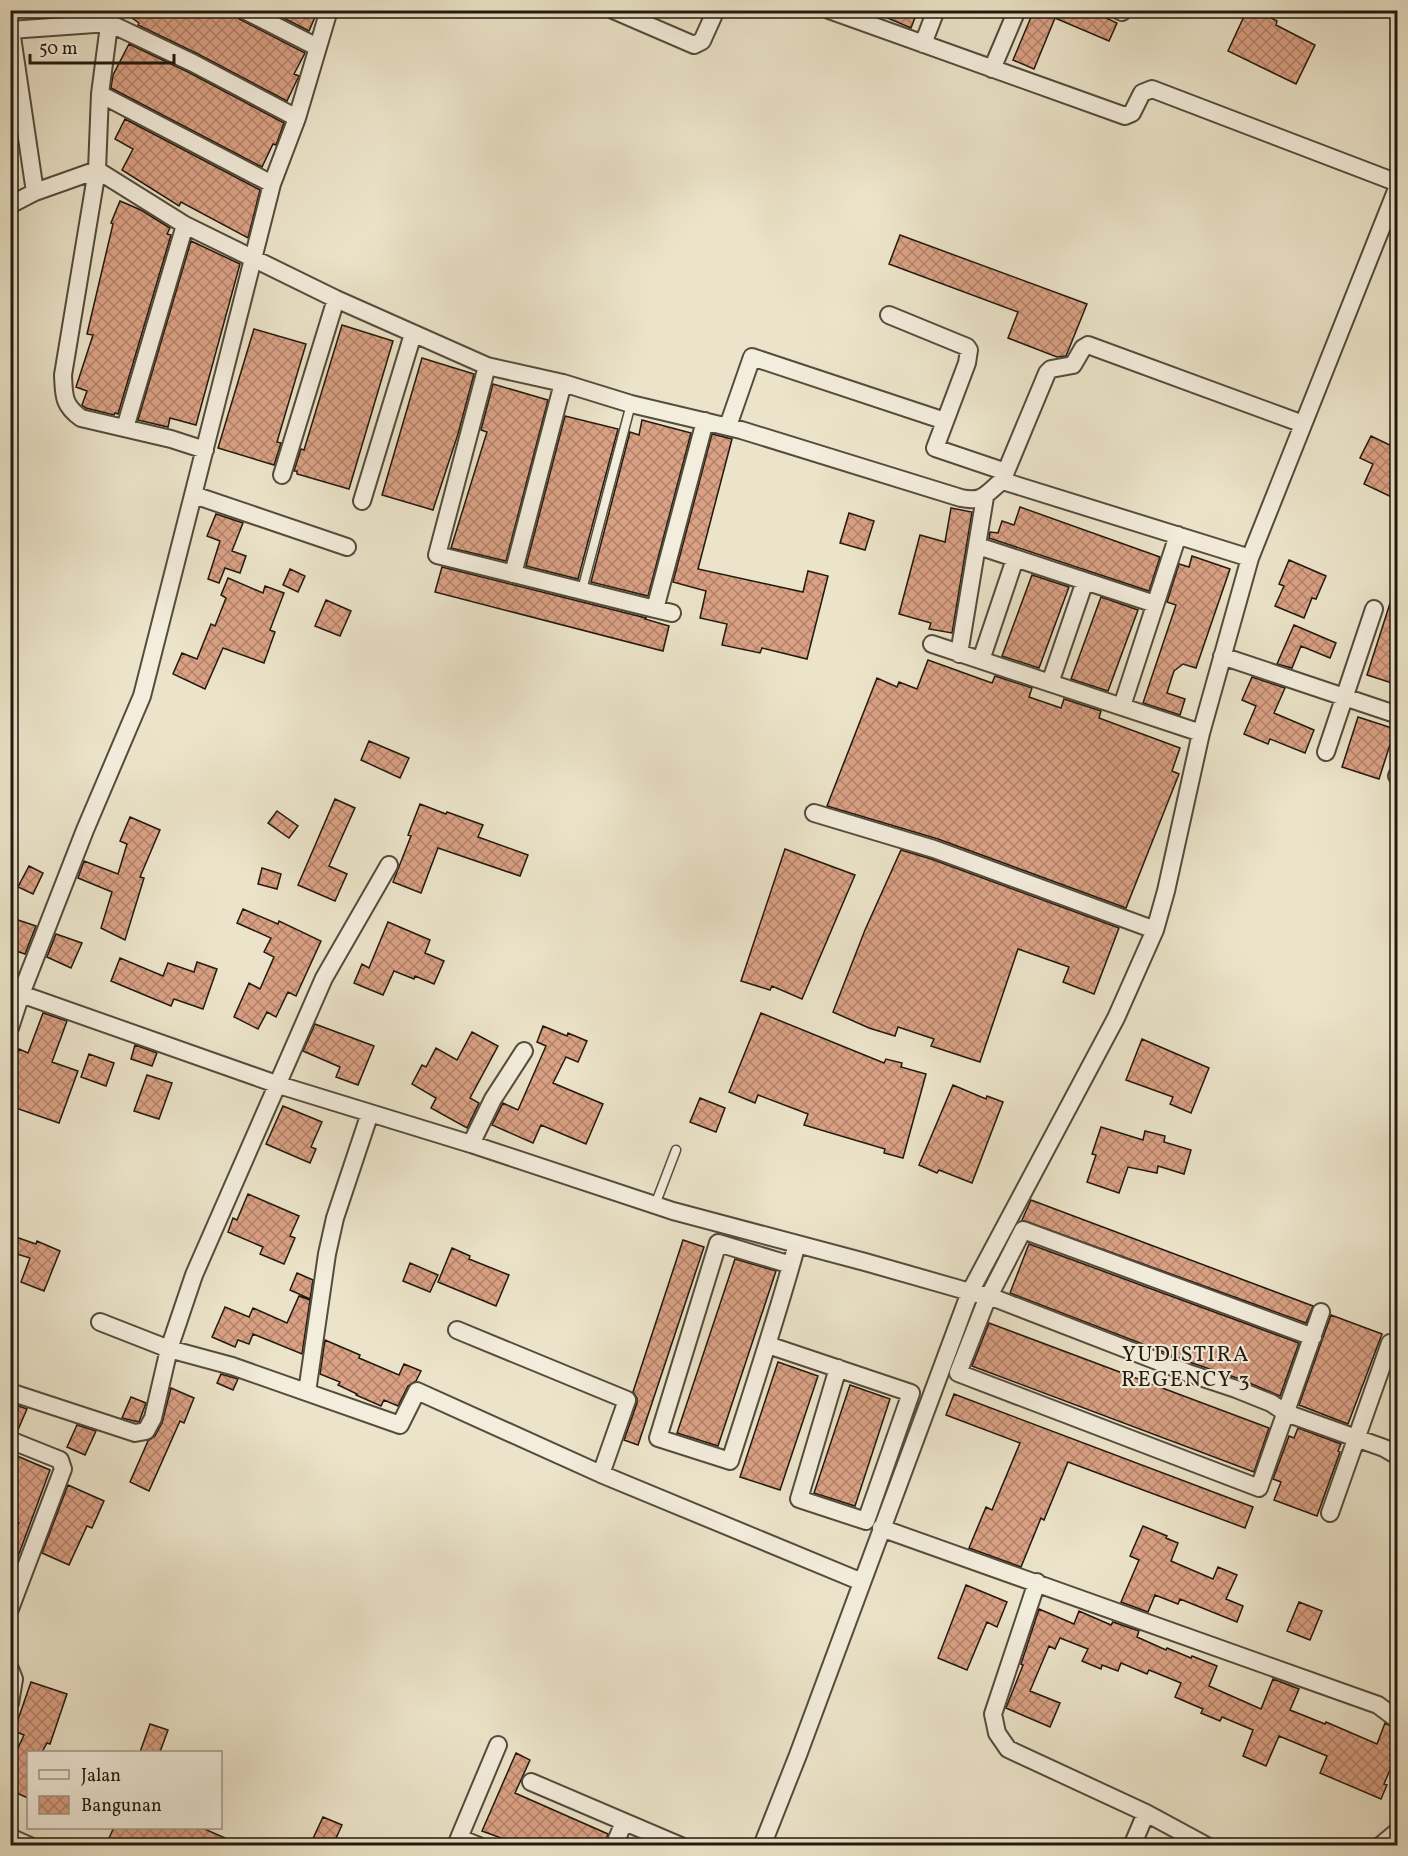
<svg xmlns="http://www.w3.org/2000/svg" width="1408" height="1856" font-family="Vollkorn,serif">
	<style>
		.building { fill: url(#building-cross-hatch); stroke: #21190d; stroke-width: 1.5 }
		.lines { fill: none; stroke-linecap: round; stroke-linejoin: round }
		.service-casing { stroke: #544c3c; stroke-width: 11 }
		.minor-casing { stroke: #544c3c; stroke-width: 20 }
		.service { stroke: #f3eddd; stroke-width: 8 }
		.minor { stroke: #f3eddd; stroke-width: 16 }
		.labels { text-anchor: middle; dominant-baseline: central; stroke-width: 4.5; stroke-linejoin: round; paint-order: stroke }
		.neighbourhood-label { font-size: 22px; letter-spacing: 1.5px; fill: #21190d; stroke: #f3eddd }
	</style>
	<defs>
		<pattern id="building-cross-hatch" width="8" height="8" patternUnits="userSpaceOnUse" patternTransform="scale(1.5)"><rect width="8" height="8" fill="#dba185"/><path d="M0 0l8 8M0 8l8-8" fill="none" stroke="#b1826b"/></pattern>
	</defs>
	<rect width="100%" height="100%" fill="#ece4ca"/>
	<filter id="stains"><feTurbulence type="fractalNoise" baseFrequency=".00333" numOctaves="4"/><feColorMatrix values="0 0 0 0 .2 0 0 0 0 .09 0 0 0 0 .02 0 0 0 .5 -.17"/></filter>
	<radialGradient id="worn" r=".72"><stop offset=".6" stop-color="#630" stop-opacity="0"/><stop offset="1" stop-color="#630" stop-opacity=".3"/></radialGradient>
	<path class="building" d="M121 10H234L239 19 305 53 294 74 299 76 297 80 287 101 198 54 138 25 139 23Z
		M268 10H318L309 31Z
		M869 10H918L911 28Z
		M1034 10H1089L1117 23 1109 41 1055 18 1034 69 1013 60Z
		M1247 10H1255L1277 21 1276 25 1315 45 1296 84 1228 51Z
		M129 44 188 72 284 123 276 145 273 144 262 167 111 88 113 75Z
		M125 119 260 190 248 238 181 202 179 206 122 170 133 149 115 139Z
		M120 201 141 210 170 228 167 234 171 235 118 414 115 413 114 415 86 408 82 405 87 391 76 387 93 335 87 334 113 224 111 223Z
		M900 235 1087 304 1066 356 1057 357 1008 338 1018 312 889 264Z
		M191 241 240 264 196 425 170 418 168 427 138 420Z
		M342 325 393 341 349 489 297 474V471H294L301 449 304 450Z
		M254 329 306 344 277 442 281 443 274 465 218 448Z
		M422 358 474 374 458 434 433 510 382 495Z
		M493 384 548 400 506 561 451 548 487 432 481 430Z
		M565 416 618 429 578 579 526 566Z
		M642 420 691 433 648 596 591 582 630 432 639 435Z
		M712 434 732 439 698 569 803 592 808 571 828 576 807 659 762 648 760 653 722 645 727 624 700 618 706 591 673 582Z
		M1371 436 1398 449V500L1364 484 1373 464 1360 458Z
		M1020 507 1160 557 1149 591 989 538 990 532 998 533 1002 521 1014 525Z
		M951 508 972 512 952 633 929 629 931 623 899 614 920 535 945 542Z
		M849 513 874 521 865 550 840 543Z
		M216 514 243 523 232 551 246 556 240 573 225 568 219 583 208 579 220 541 207 536Z
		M1192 556 1230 569 1196 668 1183 664 1174 671 1172 677 1167 693 1185 699 1180 715 1143 703 1176 605 1167 602 1179 564 1189 567Z
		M1289 560 1326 576 1316 599 1312 598 1304 618 1275 606 1284 586 1279 584Z
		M442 567 646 618 645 619 669 626 663 651 435 592Z
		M290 569 305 576 298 592 283 585Z
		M1032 575 1069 587 1039 668 1002 656Z
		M228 578 263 593 265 586 284 593 270 630 275 632 264 663 223 648 205 689 173 674 182 653 197 659 211 624 215 626 226 598 221 595Z
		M1394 591 1398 592V685L1367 675Z
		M1101 597 1138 610 1108 691 1071 679Z
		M326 600 351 611 340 636 315 626Z
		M1294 625 1336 643 1330 658 1301 646 1292 668 1277 664Z
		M928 660 992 683 995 676 1032 688 1029 697 1061 708 1064 699 1101 711 1099 718 1180 748 1172 771 1179 774 1126 908 938 839 827 806 877 678 897 687 899 682 917 689Z
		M1252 677 1285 688 1274 713 1314 730 1305 753 1270 739 1268 744 1244 734 1256 706 1242 700Z
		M1358 717 1395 729 1379 779 1342 767Z
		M369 741 409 758 400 778 361 760Z
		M335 799 355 808 329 866 347 874 335 901 298 885Z
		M420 804 446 814 447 812 483 825 478 837 528 855 520 876 438 848 421 893 393 882 411 836 408 835Z
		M277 811 298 826 289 838 268 823Z
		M130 817 160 830 140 877 144 878 125 940 101 928 112 892 78 878 84 861 118 874 127 844 120 841Z
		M785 849 855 875 802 999 772 986 770 990 741 981Z
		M901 850 931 859 1119 928 1094 994 1063 982 1069 967 1018 949 980 1062 931 1046 934 1039 898 1027 895 1036 869 1028 833 1012 865 930Z
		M29 866 43 873 33 894 18 887Z
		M262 868 281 874 277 889 258 884Z
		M243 909 278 924 279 921 321 941 296 996 288 992 276 1017 267 1012 258 1029 234 1017 249 983 260 989 274 957 264 952 271 938 237 923Z
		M15 919 36 926 25 954 10 949V932Z
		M388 922 430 940 425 953 444 961 434 984 415 976 414 979 394 971 383 995 354 983 362 964 369 968Z
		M56 934 82 943 71 968 47 957Z
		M120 958 163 976 168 963 194 972 197 962 217 969 203 1009 174 999 171 1006 111 981Z
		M43 1013 67 1021 52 1062 78 1071 59 1123 10 1106V1071L19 1049 28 1053Z
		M761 1013 884 1063 886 1059 902 1063 901 1067 926 1074 903 1158 884 1153 885 1149 804 1125 808 1114 758 1095 755 1103 729 1092Z
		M315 1024 374 1046 358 1085 336 1077 340 1067 303 1051Z
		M543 1026 567 1036 568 1033 587 1041 578 1062 566 1057 553 1083 603 1104 586 1144 541 1125 533 1143 492 1125 503 1103 518 1110 546 1046 537 1042Z
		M472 1032 498 1046 470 1098 479 1103 467 1128 431 1108 436 1098 412 1084 422 1065 426 1067 436 1048 457 1060Z
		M1142 1039 1209 1068 1191 1113 1170 1104 1173 1097 1126 1080Z
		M135 1045 157 1053 152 1066 131 1059Z
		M89 1054 114 1063 106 1086 81 1077Z
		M147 1075 172 1083 159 1119 134 1111Z
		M953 1085 986 1099 987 1096 1003 1102 972 1183 939 1170 937 1173 919 1165Z
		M700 1098 725 1108 716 1132 690 1122Z
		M283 1106 322 1122 311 1147 316 1149 310 1163 266 1144Z
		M1101 1127 1143 1140 1145 1131 1165 1136 1164 1142 1191 1150 1184 1174 1158 1166 1157 1173 1128 1167 1119 1193 1087 1182 1096 1155 1092 1154Z
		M248 1194 299 1216 290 1236 295 1238 284 1264 260 1254 263 1247 228 1232 233 1218 237 1220Z
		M1031 1200 1313 1306 1306 1323 1022 1220Z
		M10 1235 36 1244 37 1241 60 1251 44 1291 21 1282 30 1258 10 1252Z
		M683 1240 704 1247 638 1445 624 1440 637 1403V1398L633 1392Z
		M1029 1244 1299 1343 1280 1396 1240 1379 1192 1363 1010 1293Z
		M452 1248 470 1256 469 1259 509 1275 496 1306 438 1282Z
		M735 1259 776 1271 718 1446 677 1433Z
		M410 1263 438 1275 430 1292 403 1281Z
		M297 1273 313 1280 310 1299 290 1290Z
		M299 1296 310 1300 302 1354 253 1334 249 1344 238 1340 235 1347 212 1337 225 1307 249 1317 253 1308 287 1323Z
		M1331 1315 1382 1334 1348 1424 1299 1405Z
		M989 1323 1269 1428 1254 1472 972 1366Z
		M325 1340 360 1355 359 1358 399 1375 404 1364 421 1371 416 1381 408 1386 398 1406 384 1400 381 1406 356 1395 357 1394 338 1385 340 1382 320 1374Z
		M778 1362 818 1376 780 1490 740 1477Z
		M221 1374 238 1379 233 1390 217 1383Z
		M850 1385 890 1399 855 1506 814 1493Z
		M171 1388 194 1398 184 1423 180 1421 149 1491 130 1482 148 1441 155 1436 162 1423Z
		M954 1394 1253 1507 1245 1528 1068 1462 1044 1520 1041 1518 1021 1567 969 1548 986 1507 992 1510 1020 1443 946 1415Z
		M131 1397 146 1403 139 1422 122 1418Z
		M10 1403 27 1409 17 1432 10 1430Z
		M77 1425 96 1431 85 1455 67 1447Z
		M1298 1428 1341 1444 1338 1451 1340 1452 1317 1516 1274 1500 1281 1482 1273 1479 1289 1436 1294 1438Z
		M10 1453 50 1470 10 1578V1543L19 1523 10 1519Z
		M68 1485 104 1501 92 1528 87 1526 69 1565 42 1553Z
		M1143 1526 1167 1536 1166 1538 1178 1543 1171 1561 1213 1579 1218 1567 1237 1575 1226 1599 1243 1606 1237 1622 1180 1599 1178 1604 1155 1595 1148 1612 1121 1602 1139 1560 1130 1556Z
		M966 1585 1007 1602 997 1627 987 1622 967 1670 938 1658Z
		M1299 1602 1322 1611 1310 1640 1287 1631Z
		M1039 1609 1074 1624 1079 1611 1111 1625 1113 1622 1139 1631 1137 1637 1166 1650 1167 1648 1191 1658 1192 1656 1217 1666 1209 1686 1261 1709 1273 1679 1299 1689 1290 1710 1325 1724 1326 1722 1377 1744 1385 1723 1398 1730V1751L1384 1784 1387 1785 1381 1799 1320 1773 1327 1756 1279 1736 1266 1766 1243 1756 1253 1730 1222 1717 1220 1721 1201 1713 1203 1709 1175 1697 1181 1683 1149 1670 1147 1674 1121 1663 1118 1671 1102 1665 1101 1669 1082 1661 1088 1649 1060 1638 1055 1649 1049 1646 1030 1691 1060 1703 1050 1727 1006 1708 1023 1665 1021 1664Z
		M31 1682 67 1694 50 1744 47 1743 42 1752H28V1798L10 1790V1765L24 1735 14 1731Z
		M150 1724 168 1730 160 1752H140Z
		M516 1753 530 1760 515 1793 608 1834 604 1845H520L482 1831Z
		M323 1817 342 1825 333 1845H310Z
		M114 1827H200L241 1845H106Z"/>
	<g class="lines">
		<defs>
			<path id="service" d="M582 590 631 404
				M655 1205 676 1150"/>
			<path id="minor" d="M111 10 100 94 97 170 63 375C64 396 63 405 81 418L171 439 205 450
				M244 10 317 47
				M613 10 694 45 702 41 716 10
				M829 10 1125 116 1132 113 1142 93 1152 89 1398 183
				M1118 10 1122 12
				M10 30 109 23 193 63 297 118
				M11 30 35 192
				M923 44 936 10
				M992 69 1017 10
				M100 94 272 184
				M10 205 35 192 97 170 185 225 336 299 487 366 563 383 631 404 741 430 961 498C984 503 986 493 1002 481L1006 482 1250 558
				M889 315 967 347 969 350 967 363 935 448 1006 472
				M487 366 437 555 655 609 705 421
				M728 426 752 357 945 421
				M125 428 185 225
				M282 475 336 299
				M1002 481 1047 373 1051 369 1073 365 1083 348 1088 345 1303 424
				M194 495 347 547
				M362 501 413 334
				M978 546 1155 604
				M513 574 563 383
				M655 609 672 613
				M932 644 1201 733
				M959 654 985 497
				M1222 656 1398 715
				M981 660 1015 559
				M1050 683 1085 581
				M1122 706 1178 535
				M1326 752 1374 609
				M1397 776 1398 774
				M814 813 934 849 1155 930
				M10 985 21 994 279 1085 471 1144 673 1211 865 1262 970 1292 989 1296 1188 1373 1236 1389 1271 1403 1286 1413 1384 1448 1398 1456
				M10 1028 21 994 85 830 142 696 272 184 297 118 329 10
				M471 1144 493 1099 524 1051
				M791 1265 718 1243 658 1438 730 1461C753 1389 777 1317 797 1244
				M100 1322 169 1349 232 1366 400 1425 417 1391 601 1474 862 1582
				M457 1330 627 1400 601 1474
				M1313 1337 1023 1230 985 1304 958 1373 1259 1488 1321 1312
				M768 1345 911 1393 866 1521 799 1499 838 1368
				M10 1392 135 1433 146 1431 153 1418 169 1349 194 1275 324 978 389 865
				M307 1392 327 1254 335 1218 370 1113
				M10 1440 60 1460 63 1469 10 1609
				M1330 1513 1390 1343
				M881 1528 1378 1705 1398 1720
				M1037 1582 993 1714 997 1733 1008 1749 1146 1813 1207 1846
				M10 1669 14 1679 10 1703
				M531 1782 681 1846
				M10 1837 30 1846
				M459 1838 498 1745
				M456 1846 459 1838 479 1846
				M614 1846 624 1822
				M762 1846 798 1755 970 1292 1116 1018 1155 930 1166 891 1201 733 1250 558 1398 186
				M1132 1846 1146 1813
				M1380 1846 1398 1831"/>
		</defs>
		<use href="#service" class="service-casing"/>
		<use href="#minor" class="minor-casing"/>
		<use href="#service" class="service"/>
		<use href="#minor" class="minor"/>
	</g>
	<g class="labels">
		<g class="neighbourhood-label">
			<text x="1186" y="1355">YUDISTIRA<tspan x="1186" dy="25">REGENCY 3</tspan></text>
		</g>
	</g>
	<rect width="1408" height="1856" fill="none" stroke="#ece4ca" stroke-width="36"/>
	<rect x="12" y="12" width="1384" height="1832" fill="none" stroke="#21190d" stroke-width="3"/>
	<rect x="18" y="18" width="1372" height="1820" fill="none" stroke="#21190d" stroke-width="1.5"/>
	<rect x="27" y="1751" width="195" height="78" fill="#f3eddd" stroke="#9f988a" stroke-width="1.5"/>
	<rect x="39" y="1770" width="30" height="9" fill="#f3eddd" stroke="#9f988a" stroke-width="1.5"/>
	<text x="81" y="1781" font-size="18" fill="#21190d">Jalan</text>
	<rect x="39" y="1796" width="30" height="18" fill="url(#building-cross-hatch)" stroke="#9f988a" stroke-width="1.5"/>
	<text x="81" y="1811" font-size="18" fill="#21190d">Bangunan</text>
	<path d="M30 54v9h144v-9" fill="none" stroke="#21190d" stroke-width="3"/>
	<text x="39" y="54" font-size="18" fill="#21190d" stroke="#f3eddd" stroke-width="4.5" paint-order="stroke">50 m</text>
	<rect width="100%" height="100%" filter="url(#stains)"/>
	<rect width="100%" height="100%" fill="url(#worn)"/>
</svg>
